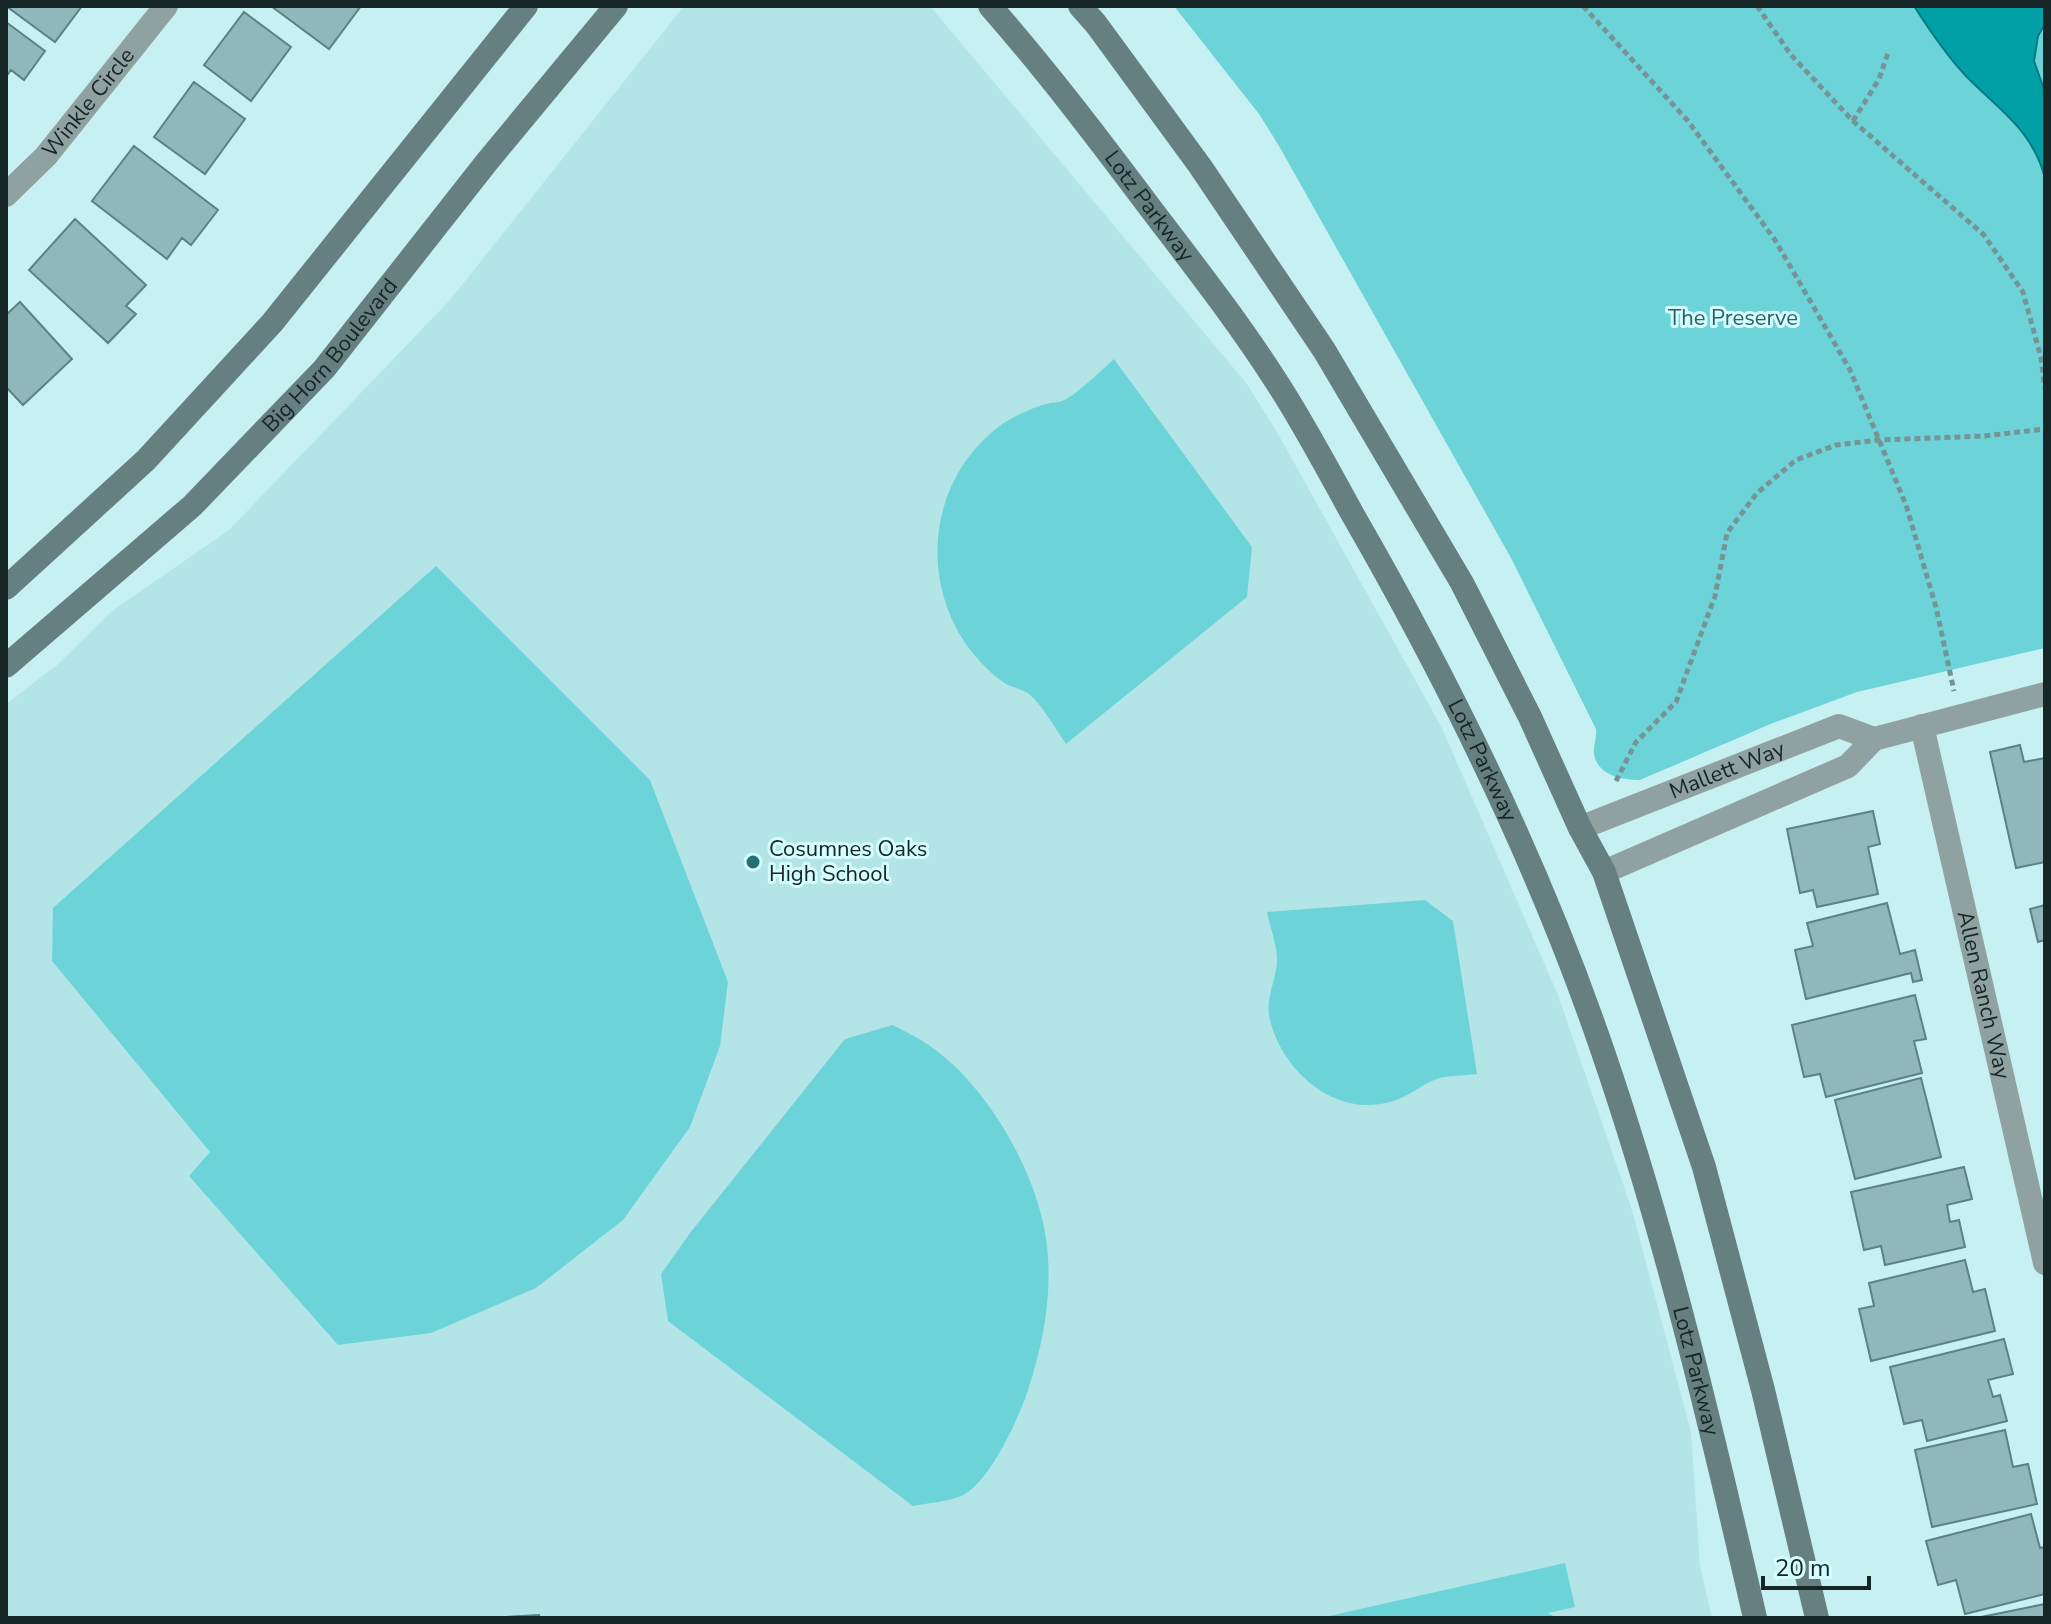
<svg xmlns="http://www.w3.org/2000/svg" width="2051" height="1624" font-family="'Nunito Sans',sans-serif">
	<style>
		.built { fill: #b3e5e7 }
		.green { fill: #6cd4d9 }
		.water { fill: #01a0a7; stroke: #077b80; stroke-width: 2 }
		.building { fill: #90b7b9; stroke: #5c8284; stroke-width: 2 }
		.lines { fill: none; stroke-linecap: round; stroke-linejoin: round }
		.path { stroke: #779495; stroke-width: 5; stroke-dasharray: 6 4; stroke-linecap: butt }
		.street { stroke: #90a1a1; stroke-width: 24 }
		.secondary { stroke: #667f80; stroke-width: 24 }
		.poi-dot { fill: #257073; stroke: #d4fdff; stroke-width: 3 }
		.labels { text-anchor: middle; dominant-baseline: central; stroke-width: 6; stroke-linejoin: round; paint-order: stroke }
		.street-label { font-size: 22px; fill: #162526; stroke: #d4fdff }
		.park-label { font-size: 22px; fill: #2d6163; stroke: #d4fdff }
		.poi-label { font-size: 22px; fill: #162526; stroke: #d4fdff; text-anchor: start }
	</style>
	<rect width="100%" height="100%" fill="#c7f0f2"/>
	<path class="built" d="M684 6H930L1247 384 1278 434 1442 728 1558 995 1632 1210 1691 1432 1700 1565 1712 1618H6V704L57 665 112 611 229 530 450 300Z"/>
	<path class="green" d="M1174 6H2045V648L1857 692 1773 723 1640 780C1622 780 1598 776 1594 754 1593 746 1597 737 1596 729L1511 558 1279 146 1259 114Z
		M1114 359 1252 547 1247 597 1066 744C1056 730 1043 706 1030 695 1025 690 1015 688 1008 685 997 679 984 666 976 657 920 591 925 490 991 433 1006 419 1030 408 1050 403 1054 402 1059 403 1062 401 1074 397 1103 369 1114 359Z
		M436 566 650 780 728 982 720 1046 690 1127 623 1220 536 1288 431 1333 338 1345 189 1176 210 1152 52 961 53 908Z
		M1425 900 1453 921 1477 1074C1465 1076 1451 1075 1440 1078 1422 1083 1408 1098 1390 1102 1333 1118 1279 1068 1269 1015 1266 996 1277 978 1277 960 1277 945 1270 927 1267 912Z
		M893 1025C906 1032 919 1038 930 1046 991 1088 1045 1185 1048 1258 1051 1303 1042 1347 1028 1390 1019 1418 989 1484 961 1496 947 1502 928 1503 913 1506L668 1321 661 1274 690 1233 845 1039Z
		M1565 1563 1575 1607 1548 1613 1557 1618H1320Z"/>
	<path class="water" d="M1914 6H2045V24L2038 36 2034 61 2045 92V178C2032 129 2000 111 1966 76 1946 55 1930 31 1914 6Z"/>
	<path class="building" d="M6 6H82L55 42Z
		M271 6H361L329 49Z
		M244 12 291 47 251 101 204 65Z
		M6 22 45 51 24 80 11 70 6 77Z
		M194 82 245 119 205 174 154 137Z
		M134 146 218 210 191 245 182 238 167 259 92 201Z
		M75 219 146 285 126 306 136 314 108 343 29 270Z
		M20 302 72 359 23 405 6 387V315Z
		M2020 745 2024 762 2045 758V862L2016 868 1990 752Z
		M1873 811 1880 844 1868 847 1878 894 1817 907 1813 890 1800 893 1787 829Z
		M1887 903 1900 954 1915 950 1922 980 1913 982 1911 973 1806 999 1795 950 1813 946 1807 923Z
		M2045 905V940L2038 942 2030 909Z
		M1915 995 1926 1039 1914 1041 1922 1073 1826 1097 1820 1074 1804 1077 1792 1025Z
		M1921 1078 1941 1157 1855 1179 1835 1100Z
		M1964 1167 1972 1199 1947 1205 1950 1222 1959 1220 1965 1247 1885 1265 1881 1246 1864 1250 1851 1192Z
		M1965 1260 1973 1292 1985 1289 1995 1331 1871 1361 1859 1309 1874 1306 1869 1283Z
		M2004 1339 2013 1374 1988 1380 1993 1397 2000 1395 2007 1421 1927 1441 1922 1420 1904 1424 1890 1367Z
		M2005 1430 2013 1467 2028 1464 2037 1504 1932 1527 1915 1450Z
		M2031 1514 2040 1548 2044 1547 2045 1552V1594L1965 1614 1956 1580 1938 1585 1926 1541Z
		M2045 1604V1618H1976Z
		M539 1615 540 1618H488Z"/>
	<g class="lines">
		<path class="path" d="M1583 6 1688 121 1775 240 1850 370 1906 505 1936 607 1954 691
			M1757 6 1791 55 1853 121 1984 235 2023 292 2041 358 2045 389
			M1853 121 1879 79 1888 53
			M1616 781 1636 742 1676 702 1715 596 1727 533 1757 493 1796 460 1836 445 1879 440 1984 436 2045 429"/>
		<g class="street">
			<path id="s1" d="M6 195 46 156 166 6"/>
			<path id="s2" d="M1922 726 2045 1263"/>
			<path id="s3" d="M1580 828 1839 726 1874 739"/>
			<path d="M1604 872 1848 766 1874 739 2045 694"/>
		</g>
		<g class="secondary">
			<path id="s4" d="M990 6C1046 70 1097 137 1148 205 1192 263 1237 320 1276 381 1304 424 1328 470 1353 515 1451 685 1538 862 1602 1049 1666 1235 1711 1426 1755 1618"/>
			<path d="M1080 6 1096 24 1200 166 1324 350 1462 583 1530 717 1580 828 1604 872 1704 1167 1763 1390 1817 1618"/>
			<path d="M6 588 146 460 272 323 526 6"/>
			<path id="s5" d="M6 666 192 506 324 369 486 163 616 6"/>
		</g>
	</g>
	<circle class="poi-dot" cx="753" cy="862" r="8"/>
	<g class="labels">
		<g class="street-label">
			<text stroke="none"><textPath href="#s1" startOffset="124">Winkle Circle</textPath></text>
			<text stroke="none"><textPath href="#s4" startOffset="256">Lotz Parkway</textPath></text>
			<text stroke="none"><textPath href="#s5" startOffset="450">Big Horn Boulevard</textPath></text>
			<text stroke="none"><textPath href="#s4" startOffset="904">Lotz Parkway</textPath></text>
			<text stroke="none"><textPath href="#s3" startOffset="158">Mallett Way</textPath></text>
			<text stroke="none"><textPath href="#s2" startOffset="276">Allen Ranch Way</textPath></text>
			<text stroke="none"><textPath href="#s4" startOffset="1552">Lotz Parkway</textPath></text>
		</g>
		<g class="park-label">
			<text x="1733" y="318">The Preserve</text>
		</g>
		<g class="poi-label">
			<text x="769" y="849">Cosumnes Oaks<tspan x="769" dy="25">High School</tspan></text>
		</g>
	</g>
	<rect width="2051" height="1624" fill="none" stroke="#162526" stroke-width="16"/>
	<path d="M1763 1576v12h106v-12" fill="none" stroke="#162526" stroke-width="4"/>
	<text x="1775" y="1576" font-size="24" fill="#162526" stroke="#d4fdff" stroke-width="6" paint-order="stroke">20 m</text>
</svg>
